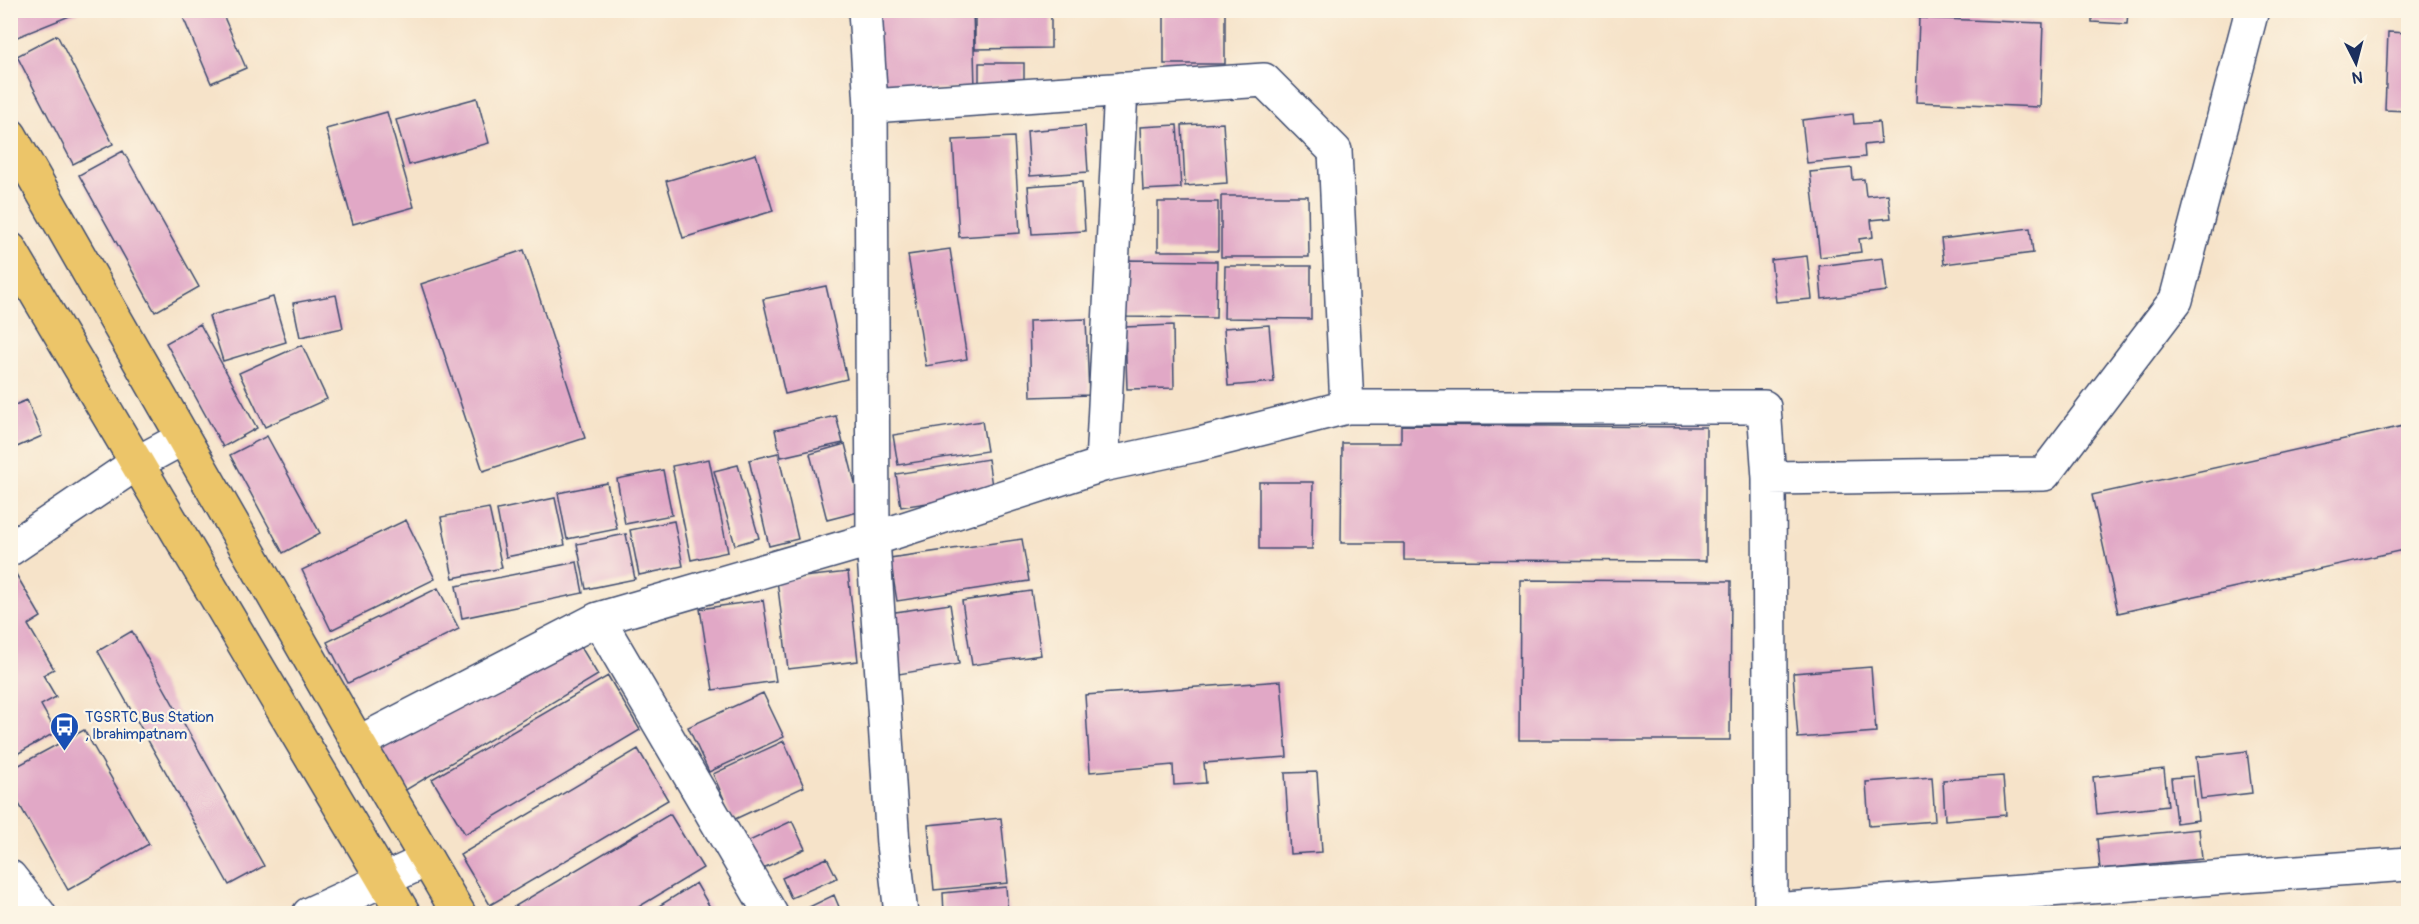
<svg xmlns="http://www.w3.org/2000/svg" width="2419" height="924" font-family="Pangolin,sans-serif">
	<style>
		.building { fill: #e1a8c6 }
		.lines { fill: none; stroke-linecap: round; stroke-linejoin: round }
		.minor-casing { stroke: #3c4a6e; stroke-width: 36 }
		.major-casing { stroke: #3c4a6e; stroke-width: 36 }
		.minor { stroke: #fff; stroke-width: 33 }
		.major { stroke: #ecc569; stroke-width: 33 }
		.labels { text-anchor: middle; dominant-baseline: central; stroke-width: 4.5; stroke-linejoin: round; paint-order: stroke }
		.transit-label { font-size: 15px; fill: #164399; stroke: #fcf5e5; text-anchor: start }
	</style>
	<rect width="100%" height="100%" fill="#fcf5e5"/>
	<filter id="ink" filterUnits="userSpaceOnUse"><feTurbulence type="fractalNoise" baseFrequency=".0167" numOctaves="2"/><feDisplacementMap in="SourceGraphic" scale="12" xChannelSelector="R" yChannelSelector="G"/><feConvolveMatrix kernelMatrix="1 2 1 2 8 2 1 2 1" color-interpolation-filters="sRGB"/></filter>
	<filter id="wash" filterUnits="userSpaceOnUse"><feTurbulence type="fractalNoise" baseFrequency=".008" numOctaves="4" result="noise"/><feDisplacementMap in="SourceGraphic" scale="24" xChannelSelector="R" yChannelSelector="G"/><feGaussianBlur stdDeviation="1.35" result="paint"/><feColorMatrix in="noise" values="0 0 0 0 0 0 0 0 0 0 0 0 0 0 0 0 0 1.4 0 .05"/><feComposite in="paint" operator="in"/></filter>
	<g filter="url(#wash)">
		<rect width="100%" height="100%" fill="#f6e3c9"/>
		<g id="blocks">
			<path class="building" d="M10 10H82V11L10 40Z
				M180 10H221L246 68 211 83Z
				M874 10H973L975 89H875Z
				M975 10H1051V48L975 49Z
				M1164 10H1225V64H1164Z
				M1955 10H1979V13L1955 12Z
				M2092 10H2128L2127 24 2092 22Z
				M1919 18 2043 23 2040 107 1916 102Z
				M2388 32 2408 33V111L2385 110Z
				M57 35 113 144 73 164 17 56Z
				M979 63H1024V89L979 90Z
				M477 98 489 143 409 165 396 120Z
				M387 112 414 207 353 224 326 129Z
				M1853 114 1854 124 1879 122 1881 143 1864 145 1865 157 1807 163 1802 120Z
				M1223 123 1227 183 1185 186 1182 125Z
				M1177 125 1181 188 1143 190 1140 127Z
				M1085 126 1088 172 1030 176 1027 131Z
				M1014 137 1020 233 959 237 953 140Z
				M123 151 199 287 155 312 79 175Z
				M756 154 773 211 683 238 666 181Z
				M1852 168 1853 180 1864 179 1866 196 1888 194 1891 218 1871 220 1873 237 1859 239 1861 252 1820 257 1810 172Z
				M1082 182 1085 231 1032 234 1028 186Z
				M1221 196H1308L1309 257H1221Z
				M1158 202H1218V251H1158Z
				M2030 228 2033 253 1944 264 1941 239Z
				M950 249 967 359 926 366 908 255Z
				M524 250 585 438 483 471 421 284Z
				M1807 256 1812 299 1776 302 1771 260Z
				M1883 258 1887 291 1822 299 1819 266Z
				M1120 260 1217 261 1216 318 1121 317Z
				M1225 266H1311V319L1224 318Z
				M826 286 847 379 785 394 763 299Z
				M336 295 343 328 300 337 293 303Z
				M273 297 286 342 223 361 209 316Z
				M1086 319 1089 395 1031 397 1029 321Z
				M200 324 257 428 223 447 166 343Z
				M1173 325 1174 388 1127 389 1125 327Z
				M1269 325 1274 382 1228 386 1224 328Z
				M302 345 327 399 265 427 239 373Z
				M27 400 42 436 10 450V407Z
				M836 416 843 443 781 457 775 430Z
				M982 421 987 451 898 465 893 435Z
				M1401 425 1706 427V561L1404 560V543H1341L1342 443H1401Z
				M2408 425V549L2118 613 2092 495Z
				M267 436 320 533 283 553 230 455Z
				M845 444 862 511 827 520 810 454Z
				M778 453 798 539 769 546 749 460Z
				M709 459 728 552 691 560 672 466Z
				M988 459 993 493 901 507 896 474Z
				M738 465 759 538 735 545 714 471Z
				M663 470 672 515 625 524 617 479Z
				M1259 482H1313L1312 549H1259Z
				M607 483 617 529 567 539 558 493Z
				M555 498 565 545 506 557 497 510Z
				M489 508 502 568 453 578 441 517Z
				M406 520 435 579 331 630 302 570Z
				M674 521 683 566 639 575 630 530Z
				M626 534 635 579 586 589 577 544Z
				M1022 539 1029 581 897 601 890 558Z
				M577 562 583 593 462 618 456 586Z
				M10 564 41 617 28 625 54 669 43 675 56 697 41 705 56 732 10 758Z
				M848 572 858 661 788 669 777 580Z
				M1520 580 1731 581 1730 740H1519Z
				M438 588 459 629 348 683 327 642Z
				M1031 591 1041 655 972 665 962 601Z
				M763 600 776 681 713 690 700 609Z
				M950 604 959 664 899 674 889 613Z
				M132 631 264 866 229 885 98 651Z
				M578 642 598 675 404 791 376 744Z
				M1871 667 1876 732 1798 738 1793 673Z
				M608 676 640 730 465 834 432 779Z
				M1281 681 1287 757 1204 763 1206 783 1174 785 1173 765 1090 772 1085 695Z
				M763 693 784 737 709 772 688 727Z
				M84 730 149 844 68 890 10 788V770Z
				M784 741 804 787 733 820 713 774Z
				M638 749 668 800 490 905 460 855Z
				M2247 751 2252 793 2201 799 2196 757Z
				M2164 769 2168 806 2097 814 2093 777Z
				M1317 772 1322 852 1290 854 1285 773Z
				M2003 776 2006 815 1945 820 1943 780Z
				M2193 776 2198 820 2176 823 2171 778Z
				M1932 777 1935 821 1869 826 1866 782Z
				M670 814 703 868 627 914H502Z
				M1001 818 1008 883 934 890 928 825Z
				M792 821 805 849 759 870 747 842Z
				M2199 829 2202 859 2100 869 2097 839Z
				M827 858 837 878 791 898 782 878Z
				M696 883 714 914H646Z
				M1006 887 1008 914H944L943 893Z
				M834 895 842 914H803L801 911Z"/>
		</g>
	</g>
	<g filter="url(#ink)">
		<use href="#blocks" fill-opacity="0" stroke="#3c4a6e" stroke-width="1.5"/>
		<g class="lines">
			<defs>
				<path id="minor" d="M865 10 871 106
					M1347 407H1764L1769 478 1771 910 1774 914
					M1102 465 1121 89
					M1769 478 2044 474 2176 300 2252 10
					M10 549 137 463 183 438
					M598 619 771 914
					M358 743 598 619 873 539 1102 465 1196 445 1347 407 1335 151 1264 80 871 106 873 539 893 844 901 914
					M10 877 39 914
					M1771 910 2408 864
					M309 914 427 860"/>
				<path id="major" d="M10 135 358 743 459 914
					M10 249 404 914"/>
			</defs>
			<use href="#minor" class="minor-casing"/>
			<use href="#major" class="major-casing"/>
			<use href="#minor" class="minor"/>
			<use href="#major" class="major"/>
		</g>
	</g>
	<defs>
		<symbol id="bus-pin" viewBox="-11 -11 22 30"><path d="M0 17L-7.5 6A9.5 9.5 0 1 1 7.5 6Z" fill="#1a4fb4" stroke="#fcf5e5"/><path d="M-5-6H5V4H4V6H2V4H-2V6H-4V4H-5ZM-3.5-4V0h7V-4ZM-3.5 1.2v1.5H-2V1.2ZM2 1.2v1.5H3.5V1.2Z" fill="#fff"/></symbol>
	</defs>
	<g fill-rule="evenodd">
		<use href="#bus-pin" x="48" y="710" width="33" height="45"/>
	</g>
	<g class="labels">
		<g class="transit-label">
			<text x="85" y="717">TGSRTC Bus Station<tspan x="85" dy="17">, Ibrahimpatnam</tspan></text>
		</g>
	</g>
	<rect width="2419" height="924" fill="none" stroke="#fcf5e5" stroke-width="36"/>
	<g transform="translate(2356 63) rotate(174)" stroke="#fcf5e5" stroke-width="4.5" paint-order="stroke">
	<path d="M0-4.5L10 22L0 15L-10 22Z" fill="#1b2f5e"/>
	<text y="-9" font-size="16" font-weight="bold" text-anchor="middle" fill="#1b2f5e">N</text>
	</g>
</svg>
